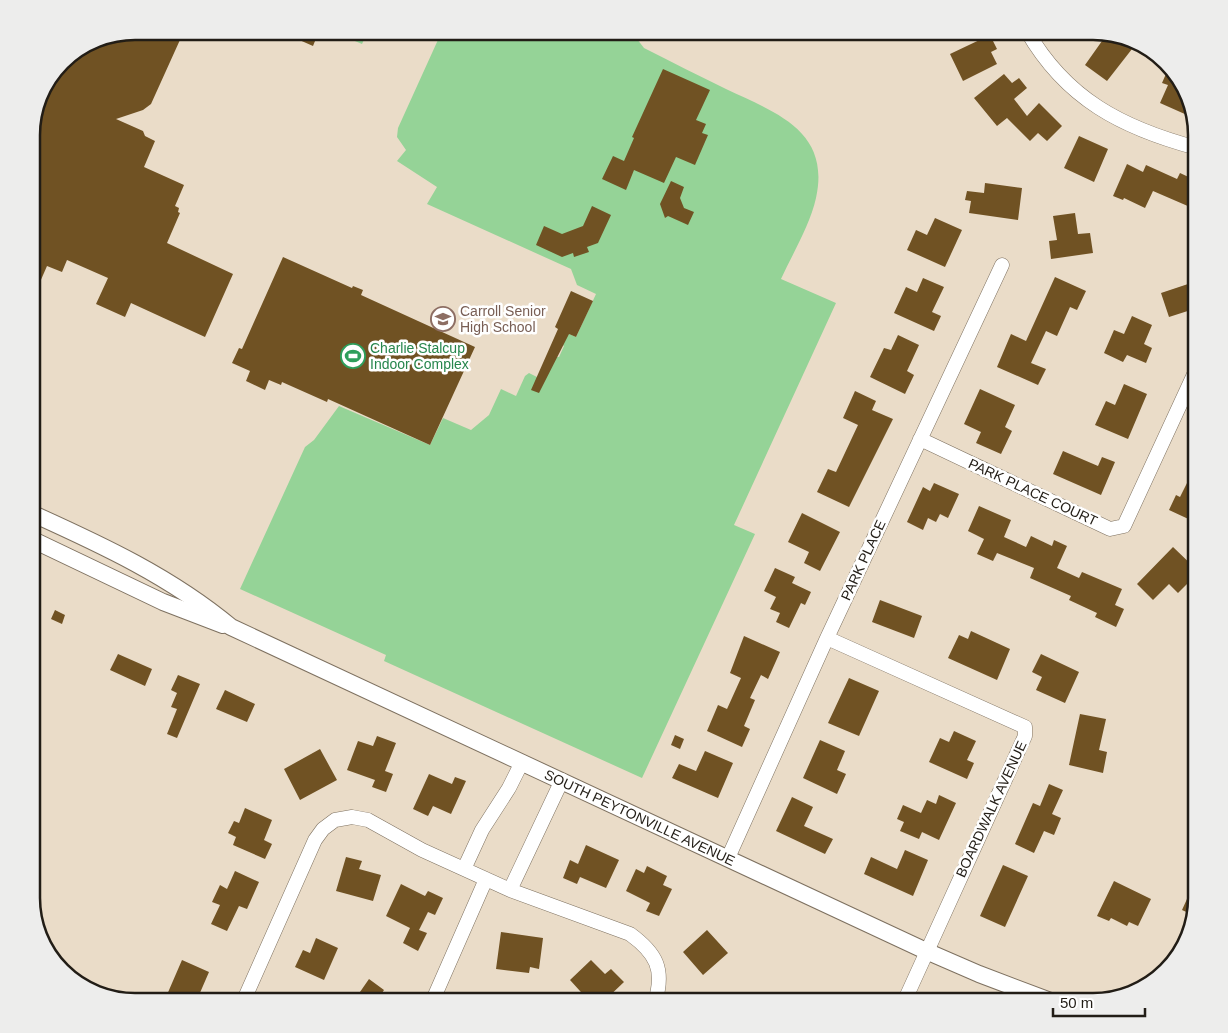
<svg xmlns="http://www.w3.org/2000/svg" width="1228" height="1033" font-family="Helvetica,sans-serif">
	<style>
		.green { fill: #95d397 }
		.building { fill: #705223 }
		.lines { fill: none; stroke-linecap: round; stroke-linejoin: round }
		.minor-casing { stroke: #7e7160; stroke-width: 15 }
		.tertiary-casing { stroke: #7e7160; stroke-width: 18 }
		.minor { stroke: #fff; stroke-width: 14 }
		.tertiary { stroke: #fff; stroke-width: 16 }
		.labels { text-anchor: middle; dominant-baseline: central; stroke-width: 5; stroke-linejoin: round; paint-order: stroke }
		.education-label { font-size: 14px; fill: #785e54; stroke: #fff; text-anchor: start }
		.leisure-label { font-size: 14px; fill: #27864d; stroke: #fff; text-anchor: start }
		.street-label { font-size: 14px; fill: #221d16; stroke: #fff }
		.rim { fill: none; stroke: #221d16; stroke-width: 2.5 }
	</style>
	<rect width="100%" height="100%" fill="#eadcc8"/>
	<path class="green" d="M320 31H368L362 44 343 36 336 40Z
		M442 31H621L637 39 644 48C672 62 699 76 726 89 774 112 831 130 816 198 810 225 793 253 781 279L836 303 734 525 755 534 642 778 384 661 386 655 240 589 305 447 314 440 339 406 430 445 443 418 471 430 489 415 501 389 516 396 525 376 529 373 539 378 556 357H559L564 346 560 343 565 332 576 337 596 294 577 285 571 269 427 204 437 187 397 161 406 150 397 137 398 128Z"/>
	<path class="building" d="M135 31H184L151 104 143 110 116 119 143 131 145 136 155 141 144 167 184 185 175 206 179 208 178 212 180 213 167 243 233 274 205 337 131 303 125 317 96 304 108 278 67 260 62 272 47 266 40 282 31 278 32 128 35 115 53 75 66 57 96 39Z
		M279 31H319L313 46Z
		M1088 31 1114 35 1132 49 1107 81 1085 65 1102 41Z
		M990 35 997 49 991 52 997 64 963 81 950 54Z
		M1169 67 1189 95 1191 106 1187 115 1160 103 1168 85 1162 83Z
		M663 69 710 90 696 120 706 124 702 133 708 135 695 165 676 157 664 183 634 170 626 190 602 179 613 156 624 161 634 138 632 137Z
		M1004 74 1012 83 1019 78 1027 88 1014 99 1027 116 1039 103 1062 126 1047 141 1038 133 1030 141 1007 118 997 126 974 98Z
		M1079 136 1108 149 1094 182 1064 168Z
		M1127 164 1143 172 1146 165 1177 179 1180 173 1197 181V210L1153 191 1145 208 1124 198 1123 200 1113 196Z
		M671 181 684 187 680 198 684 208 694 212 688 225 668 216 665 218 660 204Z
		M985 183 1022 188 1018 220 969 213 971 201 965 200 967 191 984 193Z
		M592 206 611 215 598 243 587 247 589 252 574 257 573 253 562 257 536 245 544 226 562 234 583 226Z
		M1075 213 1078 234 1090 233 1093 253 1051 259 1049 241 1057 240 1053 216Z
		M935 218 962 230 945 267 907 250 916 230 927 235Z
		M283 257 352 288 353 286 363 290 361 295 475 347 430 445 328 399 327 402 282 382 281 385 269 380 265 390 246 381 250 371 232 363 239 348 242 349Z
		M1055 277 1086 291 1077 310 1070 307 1057 336 1046 331 1031 363 1046 369 1038 385 997 367 1011 334 1026 341Z
		M923 278 944 287 932 312 941 316 934 331 894 313 906 287 917 292Z
		M1197 281V308L1169 317 1161 293Z
		M571 291 593 301 576 337 569 334 539 393 531 390 558 329 555 327Z
		M1132 316 1152 325 1144 344 1152 348 1146 363 1127 355 1123 362 1104 353 1114 330 1124 334Z
		M898 335 919 345 907 371 914 375 905 394 870 377 884 348 891 350Z
		M1124 384 1147 394 1128 439 1095 425 1106 401 1115 405Z
		M980 389 1015 405 1005 427 1012 431 1001 454 976 443 981 432 964 424Z
		M855 391 876 401 872 410 893 419 849 507 817 492 828 469 836 472 858 425 843 418Z
		M1063 451 1098 466 1102 457 1115 462 1101 495 1053 474Z
		M1197 463V523L1169 510 1176 495 1180 497Z
		M934 483 959 494 948 518 940 514 936 522 928 518 923 530 907 522 923 487 930 491Z
		M979 506 1011 520 1004 537 1026 547 1031 536 1052 546 1054 540 1067 546 1057 568 1079 578 1082 572 1122 589 1115 605 1124 609 1116 627 1095 617 1097 613 1069 600 1071 596 1030 578 1034 568 997 553 993 561 977 554 984 539 968 531Z
		M802 513 840 532 820 571 804 563 809 552 788 542Z
		M1173 547 1197 570V574L1178 593 1169 584 1153 600 1137 584Z
		M775 568 795 577 792 583 811 592 805 605 801 603 789 628 776 622 780 613 770 609 776 597 764 591Z
		M880 600 922 616 914 638 872 622Z
		M55 610 65 615 62 624 51 619Z
		M971 631 1010 649 997 680 948 658 959 635 968 639Z
		M744 636 780 652 768 679 761 675 750 698 755 700 744 726 750 729 742 747 707 731 718 705 727 709 741 678 730 673Z
		M118 654 152 669 145 686 110 670Z
		M1041 654 1079 672 1065 703 1036 690 1042 677 1032 672Z
		M178 675 200 684 177 738 167 734 177 709 171 707 177 693 171 690Z
		M849 678 879 691 859 736 828 723Z
		M225 690 255 704 247 722 216 709Z
		M1080 714 1106 719 1099 750 1107 752 1103 773 1069 765Z
		M954 731 976 741 967 760 974 763 967 779 929 762 940 738 949 742Z
		M675 735 684 739 680 749 671 745Z
		M377 736 396 743 385 771 393 774 386 792 372 787 375 780 347 770 358 741 373 746Z
		M820 740 845 751 837 770 846 774 837 794 803 778Z
		M320 749 337 780 300 800 284 769Z
		M705 751 733 763 718 798 672 778 679 764 696 771Z
		M429 774 452 784 455 777 466 781 451 814 433 806 428 816 413 809Z
		M1049 784 1063 790 1052 814 1061 818 1054 835 1044 831 1034 853 1015 844 1033 803 1040 806Z
		M939 795 956 803 939 840 922 832 919 839 900 831 904 822 897 819 903 805 921 813 927 800 936 804Z
		M792 797 813 807 804 826 833 839 825 854 776 831Z
		M245 808 272 820 264 840 272 844 265 859 233 845 236 837 228 833 234 821 239 823Z
		M586 845 619 860 606 888 580 877 577 884 563 878 570 860 578 864Z
		M905 850 928 860 913 896 864 874 871 857 897 869Z
		M346 857 362 861 359 869 381 875 373 901 336 891Z
		M1003 865 1028 876 1005 927 980 916Z
		M647 866 667 876 663 885 672 889 659 916 646 911 650 903 626 891 636 869 644 873Z
		M235 871 259 882 247 909 239 906 227 931 211 924 220 905 212 902 220 885 227 889Z
		M1197 877V898L1193 915 1182 910Z
		M1114 881 1151 899 1138 926 1129 922 1127 926 1111 918 1109 921 1097 916Z
		M401 884 425 896 428 891 443 898 435 915 428 912 419 930 427 933 418 951 403 943 410 928 386 916Z
		M707 930 728 953 703 975 683 952Z
		M501 932 543 938 539 969 530 967 529 973 496 969Z
		M316 938 338 948 324 980 295 967 303 950 310 953Z
		M182 960 209 972 196 1002H176L166 997Z
		M591 960 605 974 611 969 624 982 603 1002H590L570 980Z
		M369 979 384 990 376 1002H353Z"/>
	<g class="lines">
		<defs>
			<path id="minor" d="M1027 31C1066 99 1122 128 1197 148
				M920 439 1110 529 1124 526 1197 368
				M827 638 1025 727V736L904 1002
				M728 858 827 638 1002 265
				M464 869 482 830 509 788 522 762
				M510 890 562 780
				M243 1002 315 840 323 829 335 820 352 817 368 820 422 850 510 890 630 934C656 953 665 969 655 1002
				M432 1002 486 879"/>
			<g id="tertiary">
				<path id="s1" d="M31 513C102 545 171 577 231 627L926 951 979 974 1053 1002"/>
				<path d="M31 539 163 602 223 625"/>
			</g>
		</defs>
		<use href="#minor" class="minor-casing"/>
		<use href="#tertiary" class="tertiary-casing"/>
		<use href="#minor" class="minor"/>
		<use href="#tertiary" class="tertiary"/>
	</g>
	<defs>
		<symbol id="school-ring" viewBox="-11 -11 22 22"><circle r="9.5" fill="#fff" stroke="#8d6e63" stroke-width="1.5"/><path d="M0-5L7-2L0 1L-7-2ZM-4 1L0 2.5L4 1V4Q0 6-4 4Z" fill="#8d6e63"/></symbol>
		<symbol id="stadium-ring" viewBox="-11 -11 22 22"><circle r="9.5" fill="#fff" stroke="#2e9e5b" stroke-width="1.5"/><path d="M0-5a6.5 5 0 1 0 0 10a6.5 5 0 1 0 0-10ZM-3.5-1.8h7v3.6h-7Z" fill="#2e9e5b"/></symbol>
	</defs>
	<g fill-rule="evenodd">
		<use href="#school-ring" x="429" y="305" width="28" height="28"/>
		<use href="#stadium-ring" x="339" y="342" width="28" height="28"/>
	</g>
	<g class="labels">
		<g class="education-label">
			<text x="460" y="311">Carroll Senior<tspan x="460" dy="16">High School</tspan></text>
		</g>
		<g class="leisure-label">
			<text x="370" y="348">Charlie Stalcup<tspan x="370" dy="16">Indoor Complex</tspan></text>
		</g>
		<g class="street-label">
			<text transform="translate(1033 492) rotate(25)">PARK PLACE COURT</text>
			<text transform="translate(863 560) rotate(-65)">PARK PLACE</text>
			<text transform="translate(991 809) rotate(-65)">BOARDWALK AVENUE</text>
			<text stroke="none"><textPath href="#s1" startOffset="682">SOUTH PEYTONVILLE AVENUE</textPath></text>
		</g>
	</g>
	<path d="M0 0H1228V1033H0ZM135 40H1093A95 95 0 0 1 1188 135V898A95 95 0 0 1 1093 993H135A95 95 0 0 1 40 898V135A95 95 0 0 1 135 40Z" fill="#ededec" fill-rule="evenodd"/>
	<path class="rim" d="M135 40H1093A95 95 0 0 1 1188 135V898A95 95 0 0 1 1093 993H135A95 95 0 0 1 40 898V135A95 95 0 0 1 135 40Z"/>
	<path d="M1053 1008v8h92v-8" fill="none" stroke="#221d16" stroke-width="2.5"/>
	<text x="1060" y="1008" font-size="15" fill="#221d16" stroke="#ffffff" stroke-width="4" paint-order="stroke">50 m</text>
</svg>
